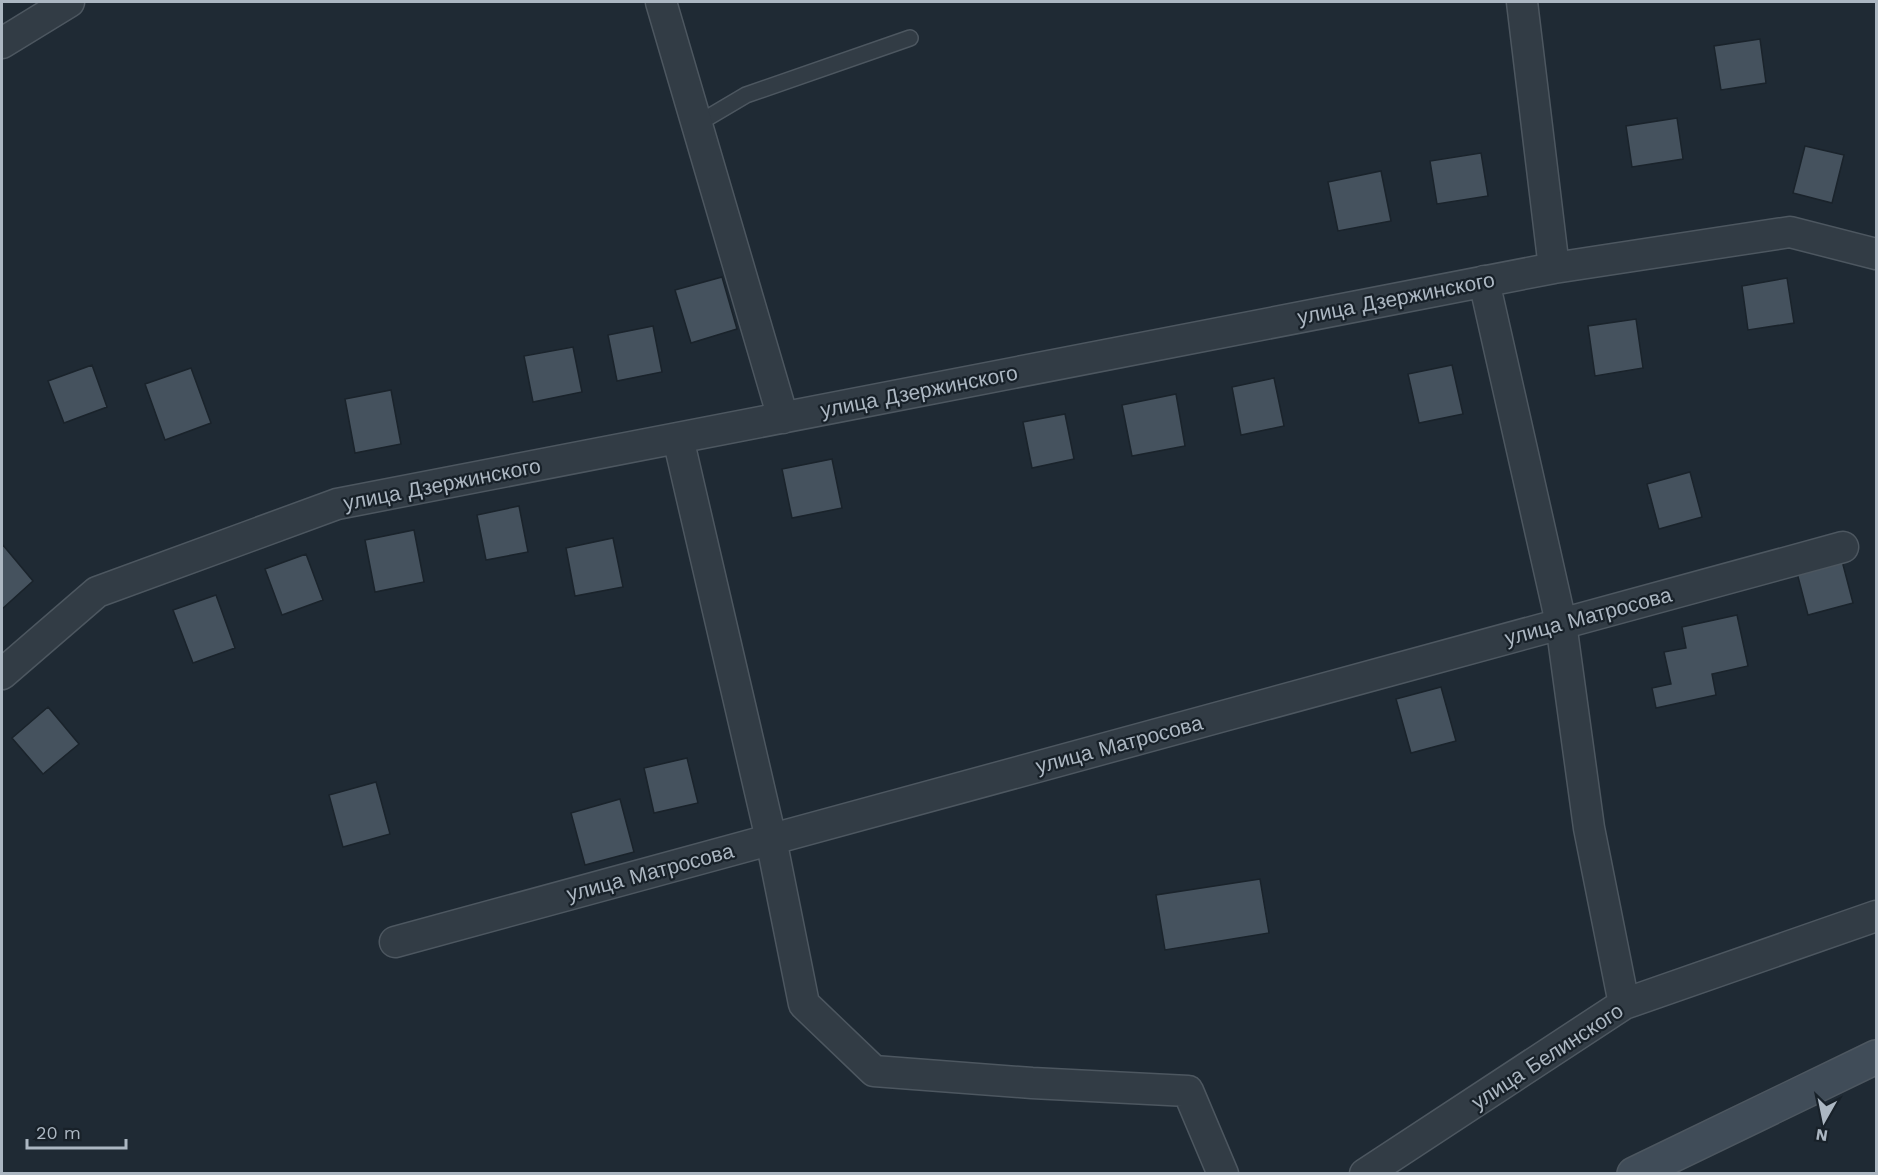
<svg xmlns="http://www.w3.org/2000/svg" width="1878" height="1175" font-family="'Work Sans',sans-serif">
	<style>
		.building { fill: #45525e; stroke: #1a232b; stroke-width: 1.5 }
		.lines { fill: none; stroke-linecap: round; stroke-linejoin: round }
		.lane-casing { stroke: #4d5760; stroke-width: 18 }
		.street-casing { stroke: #4d5760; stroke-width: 33 }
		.secondary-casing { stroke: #4d5760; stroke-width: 36 }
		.lane { stroke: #323c45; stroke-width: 15 }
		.street { stroke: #323c45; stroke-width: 30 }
		.secondary { stroke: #404c58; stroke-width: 33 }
		.labels { text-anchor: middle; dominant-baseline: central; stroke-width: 4.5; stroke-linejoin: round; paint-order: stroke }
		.street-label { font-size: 21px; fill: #acb7c2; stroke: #182129 }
	</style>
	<rect width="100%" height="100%" fill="#1f2a34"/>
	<path class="building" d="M1760 39 1766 83 1721 90 1714 46Z
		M1677 118 1683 159 1632 167 1626 126Z
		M1805 146 1844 155 1832 203 1793 193Z
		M1481 153 1488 196 1437 204 1430 161Z
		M1381 171 1391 221 1338 231 1328 182Z
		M722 277 737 329 691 343 675 290Z
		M1787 278 1794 323 1748 330 1742 286Z
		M1636 319 1643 368 1595 376 1588 326Z
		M653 326 662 372 617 381 608 335Z
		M573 347 582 392 533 402 524 356Z
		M92 365 107 407 64 423 48 381Z
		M1452 365 1463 414 1419 423 1408 374Z
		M191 368 211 423 165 440 145 384Z
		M1274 378 1284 426 1241 435 1232 387Z
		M391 390 401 444 355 453 345 399Z
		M1176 394 1185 446 1132 456 1122 405Z
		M1065 414 1074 459 1032 468 1023 422Z
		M832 459 842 508 792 518 782 469Z
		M1690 472 1702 517 1659 529 1647 484Z
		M519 506 528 552 486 560 477 515Z
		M414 530 424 582 375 592 365 540Z
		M613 538 623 587 575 596 566 548Z
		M2 544 33 581 2 609Z
		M306 554 323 600 282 615 265 569Z
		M1841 557 1853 603 1808 615 1796 569Z
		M216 595 235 648 193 663 173 610Z
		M1737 615 1748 666 1712 674 1716 695 1656 708 1652 688 1671 684 1664 652 1686 648 1682 627Z
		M1441 687 1456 741 1411 753 1396 699Z
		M48 707 79 744 43 774 12 738Z
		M687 758 698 803 654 813 644 768Z
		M376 782 390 834 343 847 329 795Z
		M620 799 634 852 585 865 571 813Z
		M1260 879 1269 933 1165 950 1156 895Z"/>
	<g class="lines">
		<defs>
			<path id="lane" d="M697 124 746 95 910 38"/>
			<path id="street" d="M661 2 783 418
				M1522 2 1554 268
				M2 43 69 2
				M1484 281 1561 623 1589 828 1624 1004
				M678 438 771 839 804 1004 874 1071 1032 1083 1188 1091 1223 1174
				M2 674 97 592 337 504 1554 268 1790 232 1876 254
				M395 942 1843 547
				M1365 1174 1624 1004 1876 916"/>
			<path id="secondary" d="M1634 1174 1876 1057"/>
		</defs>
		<use href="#lane" class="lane-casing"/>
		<use href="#street" class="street-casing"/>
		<use href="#secondary" class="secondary-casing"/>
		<use href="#lane" class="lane"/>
		<use href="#street" class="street"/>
		<use href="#secondary" class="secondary"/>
	</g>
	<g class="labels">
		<g class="street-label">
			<text transform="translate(1396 298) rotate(-11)">улица Дзержинского</text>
			<text transform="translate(919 391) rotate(-11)">улица Дзержинского</text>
			<text transform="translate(442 484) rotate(-11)">улица Дзержинского</text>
			<text transform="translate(1588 616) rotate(-15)">улица Матросова</text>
			<text transform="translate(1119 744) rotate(-15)">улица Матросова</text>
			<text transform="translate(650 872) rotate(-15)">улица Матросова</text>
			<text transform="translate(1547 1056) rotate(-33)">улица Белинского</text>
		</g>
	</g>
	<rect width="1878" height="1175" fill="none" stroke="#acb7c2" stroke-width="6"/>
	<g transform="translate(1824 1121) rotate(189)" stroke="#182129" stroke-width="4.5" paint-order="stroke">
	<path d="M0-4.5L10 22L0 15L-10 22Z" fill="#acb7c2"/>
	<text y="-9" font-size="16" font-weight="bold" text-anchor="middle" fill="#acb7c2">N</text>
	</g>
	<path d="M27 1139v9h99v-9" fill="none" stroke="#acb7c2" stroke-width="3"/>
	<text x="36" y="1139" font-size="18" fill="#acb7c2" stroke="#182129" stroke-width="4.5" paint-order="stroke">20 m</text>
</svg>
